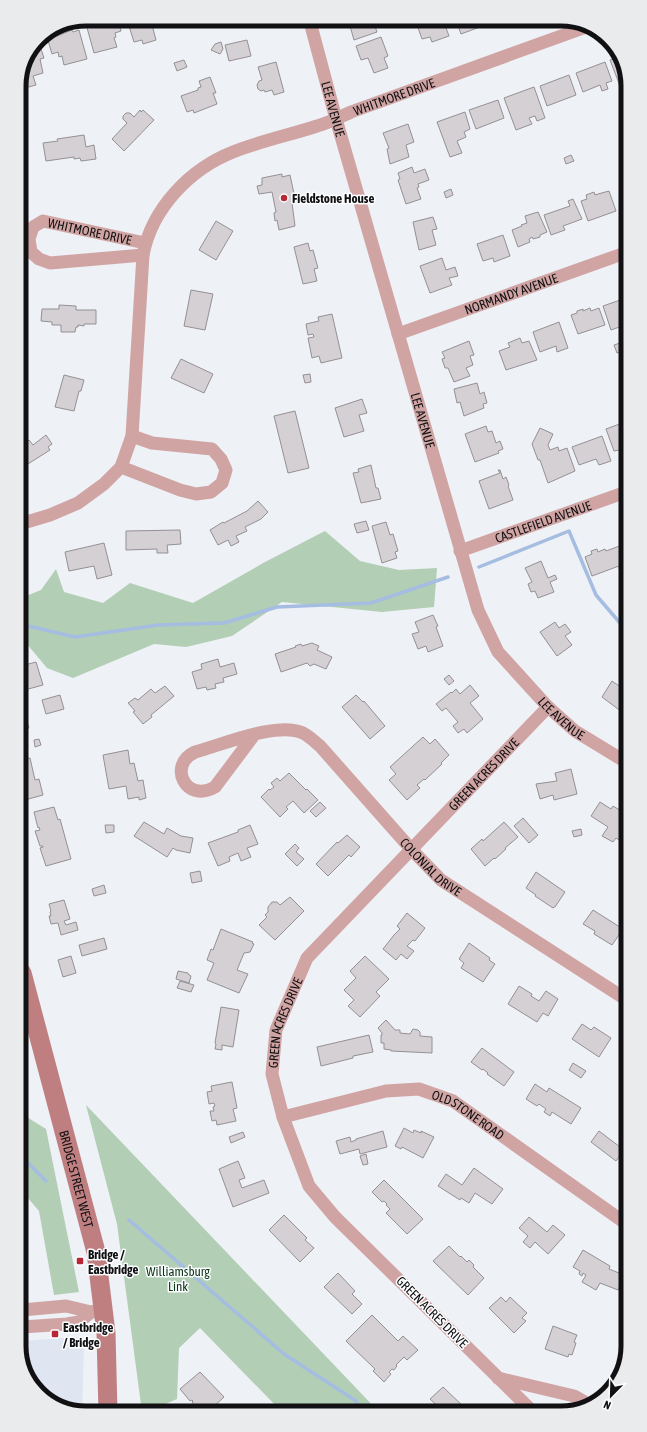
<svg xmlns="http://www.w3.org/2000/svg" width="647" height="1432" font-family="'Asap Condensed',sans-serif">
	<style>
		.built { fill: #dfe6f1 }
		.green { fill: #b2ceb5 }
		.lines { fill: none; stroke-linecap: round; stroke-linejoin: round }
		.stream { stroke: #a4bde1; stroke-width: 3.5 }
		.building { fill: #d4d0d4; stroke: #949094 }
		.street { stroke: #d1a4a4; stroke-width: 13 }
		.secondary { stroke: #bf7e7f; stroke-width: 19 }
		.poi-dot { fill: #b82736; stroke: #fdfeff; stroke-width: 1.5 }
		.labels { text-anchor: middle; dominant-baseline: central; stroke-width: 3; stroke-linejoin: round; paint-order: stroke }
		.street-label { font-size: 13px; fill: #111113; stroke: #fdfeff }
		.poi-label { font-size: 13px; font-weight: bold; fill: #111113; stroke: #fdfeff; text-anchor: start }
		.park-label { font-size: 13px; fill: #093314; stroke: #fdfeff }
		.rim { fill: none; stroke: #111113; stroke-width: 5 }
	</style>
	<rect width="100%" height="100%" fill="#eef1f6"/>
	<path class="built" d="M78 1337 84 1345 82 1413 45 1399 23 1368V1341Z"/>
	<path class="green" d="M325 531 360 561 399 570 437 568 434 607 382 612 282 602 232 636 186 647 154 644 73 678 47 668 21 637V598L41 590 56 569 64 592 103 603 130 583 193 603 265 562Z
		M86 1105 378 1411H281L200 1328 179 1348 177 1399 147 1412H142L117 1224Z
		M22 1114 46 1129 79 1292 54 1295 39 1211 22 1191Z"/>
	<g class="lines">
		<path class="stream" d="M479 567 569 531 596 595 626 630
			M21 626 24 625 75 637 158 625 224 623 277 607 371 603 448 577
			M22 1157 46 1181
			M129 1220 284 1354 356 1401 361 1411"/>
	</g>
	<path class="building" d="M443 20 449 36 432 42 430 37 422 39 416 22 420 21Z
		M456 20H486L488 24 461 34Z
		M350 21H373L377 32 354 40 350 26 352 25Z
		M119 23 121 31 115 33 116 37 114 38 117 47 94 53 86 24Z
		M128 23H158L152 25 156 40 143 44 142 40 134 42Z
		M72 30 73 32 79 30 87 59 64 65 62 56 59 57 58 52 52 54 47 37 56 35 57 36Z
		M381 37 388 56 384 58 388 68 374 73 368 58 361 60 356 46Z
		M247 40 251 56 229 61 225 45Z
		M221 42 223 49 220 54 211 50 215 44Z
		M39 43 44 58 40 59 43 73 33 76 36 85 21 89 19 81 36 44Z
		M619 57 624 64V84L620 86 610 60Z
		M184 60 187 67 177 71 174 63Z
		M276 62 284 92 274 95 272 90 265 92 264 90 261 91 258 89 257 85 259 81 262 80 258 67Z
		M605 62 612 81 606 83 608 89 602 91 600 85 583 92 576 73Z
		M569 75 576 95 547 106 540 86Z
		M210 77 216 93H213L217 104 194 113 193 110 187 112 181 96 198 90V88L201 87 199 81Z
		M534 87 545 118 537 121 535 116 529 118 532 124 516 130 504 98Z
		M498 100 504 118 476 129 469 110Z
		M140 110 141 112 143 110 154 120 124 151 112 139 127 123 123 119V116L126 113H130L134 117Z
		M465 112 470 129 464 132 466 137 457 141 462 153 450 157 437 122Z
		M408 124 414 142 406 145 409 157 390 164 387 149 389 148 383 133Z
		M84 135 86 147 94 145 96 159 81 161 80 158 74 159V157L46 161 43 143 58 141 57 139Z
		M571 155 574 161 566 164 564 158Z
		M412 167 414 173 425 169 429 180 418 184 419 187 417 188 421 199 406 204 398 180 400 179 398 173Z
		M282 174V177L290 175 296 203H292L295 226 279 230 277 220 275 221 274 213 276 212 272 192 259 194 257 186 262 185V178Z
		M451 189 453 195 446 198 444 192Z
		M609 191 616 211 588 221 581 201 587 199 586 195 594 192 595 195 598 194Z
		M573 199 582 219 563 226 565 230 551 235 544 215 570 206 568 201Z
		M538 212 547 232 540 235V237L533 239 532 237 529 239 530 242 518 247 512 230 522 226 521 225 527 223 525 216Z
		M433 217 437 229 432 230 436 245 419 250 413 222Z
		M216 221 233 231 216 260 199 250Z
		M503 235 510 256 494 262 493 258 483 261 477 244Z
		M308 243 310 251 313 250 318 268 314 269 317 281 303 284 294 247Z
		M442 258 446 270 455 267 458 276 449 278 452 285 430 293 420 266Z
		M191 290 213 294 205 330 184 326Z
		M623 299 624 300H625V325L611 330 603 306Z
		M59 305 76 306V310H96V324H84V326L78 325V327H76L75 332H61V325H52V322L41 321 42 309H59Z
		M590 308 591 311 599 308 605 325 578 334 571 315 577 313V311L583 309V311Z
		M332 314 342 358 321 363 319 356 312 358 308 338 314 337 313 334 308 335 306 324 319 321 318 317Z
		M559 322 568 348 557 352 556 346 540 352 533 332Z
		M520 338 522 343 529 341 537 360 506 370 499 351 510 347 508 343Z
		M469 341 474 355 470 356 473 365 466 368 470 376 454 382 448 368H445L442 359 445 358 442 352Z
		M620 343 622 351 617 353 614 345Z
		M181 359 213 374 204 393 171 378Z
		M310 374 311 382 305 383 303 375Z
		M64 375 84 380 81 391H79L74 411 55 407Z
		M477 383 480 394 484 392 487 403 483 404 484 408 464 416 460 402 457 403 454 389Z
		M362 399 367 413 359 415 364 431 344 437 335 408Z
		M295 411 309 468 288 473 274 416Z
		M625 422V447L624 449 614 451 606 429Z
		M486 426 488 432 492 431 496 443 500 441 503 449 498 451 499 453 475 462 465 434Z
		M540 428 553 434 548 445 550 450 558 447 559 451 567 448 575 471 548 483 540 460H538L532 444Z
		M46 435 52 444 48 447 50 450 20 469V446L29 440 33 445Z
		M602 436 611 461 599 465 596 459 579 465 572 447Z
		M371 465 376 488H378L381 499 361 503 353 473 359 472 358 469Z
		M498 470H500L503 479 506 477 509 485 508 486 513 500 489 509 479 481 500 473Z
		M258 501 268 512 261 519 245 527 247 531 236 536 239 542 231 546 228 540 218 545 210 530 223 522 224 523 247 511Z
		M366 521 369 530 357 533 354 524Z
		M386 522 390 535 393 534 398 551 395 552 397 558 382 563 372 526Z
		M180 530 181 544 167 545 168 553H157V549L126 550V531Z
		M104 543 112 575 97 579 94 566 69 571 65 552Z
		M625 544 626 566 619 569V566L592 576 585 557 592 554 591 551 597 549 598 552 605 549 606 551Z
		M541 561 548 578 555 575 557 579 550 582 554 592 538 598 535 591 531 592 528 584 532 582 525 568Z
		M433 615 438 626 436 627 443 646 428 652 426 646 418 649 412 634 419 632 415 622Z
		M555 622 559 628 565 624 571 632 565 636 572 645 557 656 540 632Z
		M312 643 319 646 317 650 332 657 326 669 314 664 310 666 307 663 281 672 275 654 296 647 295 646 301 644 302 646Z
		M218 659 220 667 234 663 237 674 223 678 224 682 215 684 216 688 207 690 206 687 197 689 192 672 202 669 201 664Z
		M36 662 43 685 21 691V665V666Z
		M449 675 454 681 449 685 444 679Z
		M612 681 625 690 626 688V715L602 697Z
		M470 685 479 696 470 703 483 719 467 733 464 729 458 733 453 726 458 722 446 708 442 711 436 704 451 692 452 693 456 689 460 694Z
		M165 686 174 696 151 715 152 717 143 724 133 712 135 711 128 703 135 698 138 700 151 689 155 693Z
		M60 695 64 709 46 714 42 700Z
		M356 695 363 702 364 701 385 726 370 739 342 707Z
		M25 715 29 728 23 730 28 745 21 747V716Z
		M423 737 430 744 435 739 449 755 441 763 442 764 425 780 424 779 417 785 420 788 407 800 389 780 396 774 390 767Z
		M39 739 41 745 35 747 34 740Z
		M128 750 130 764 134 763 138 781 143 780 146 798 139 800V797L128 799 126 786 109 789 103 755Z
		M30 758 35 780 39 779 43 795 21 801V760Z
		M571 769 577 794 554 800 553 795 540 799 536 784 557 781 555 773Z
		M289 773 306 790 307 789 318 800 304 813 293 801 286 807 288 809 280 817 261 797 269 789 270 790 274 787 271 783 277 778 280 781Z
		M320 802 326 808 316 817 310 811Z
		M600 802 611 809 613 806 626 814 627 845 616 838 613 842 602 836 608 827 591 816Z
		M54 807 58 820 60 819 71 859 46 866 40 848 43 847V846H40L35 831 40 830 39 827 38 828 34 812Z
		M523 818 538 835 529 843 514 826Z
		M144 822 164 834 167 828 181 836 193 838 190 853 176 850 173 848 167 857 134 836Z
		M504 822 518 837 505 848 506 849 495 859 494 858 485 866 471 849 482 839 483 841Z
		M105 825H114V832L106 833Z
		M250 825 258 844 247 848 251 857 241 861 238 853 229 857 230 861 218 866 208 843 238 832V830Z
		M581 829 582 835 574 837 572 831Z
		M347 835 360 847 351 857 349 855 328 876 316 864 337 842 338 843Z
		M295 844 299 848 296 852 304 859 297 866 285 854Z
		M200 871 202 881 192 883 190 873Z
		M536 872 565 892 555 907H554L553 908 535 896 536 895 526 888Z
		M104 885 106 893 94 896 92 889Z
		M290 897 304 911 275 940 259 925 267 917 265 915 268 912V907L272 902H277L280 905Z
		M64 900 70 919 64 921 66 925 76 922 78 930 61 935 58 923 51 924 49 916H51L50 912 51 911 49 904Z
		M593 910 623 929 612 945 594 934 595 931 583 924Z
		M407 913 425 928 415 941 413 940 407 946 414 951 407 959 401 954 396 960 383 949 394 935 400 929 397 926Z
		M221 929 253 942 252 943 254 944 250 952 244 953 237 970 248 974 239 993 207 980 214 963 207 960 211 949 213 950Z
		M104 938 107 949 82 956 79 945Z
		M469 943 490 958 489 960 495 964 483 982 461 968 464 963 459 959Z
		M71 956 76 973 63 977 58 960Z
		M365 956 389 979 376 992 380 996 360 1017 348 1006 354 1000 344 990 356 978 350 971Z
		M178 971 188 973V974L191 976 189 983 176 979Z
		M180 981 194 985 191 992 177 988Z
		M519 986 532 994 531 996 539 1001 546 991 558 999 548 1016 543 1013 537 1022 508 1004Z
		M221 1007 239 1010 233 1047 222 1045V1050L215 1049 216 1044 215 1043Z
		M386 1020 395 1030H400V1033L410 1034 413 1029 418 1030 420 1032V1036L432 1037V1053L391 1051V1050L384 1049V1043H381V1035H382V1033L378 1028Z
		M582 1024 591 1030 594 1027 611 1038 599 1057 572 1039Z
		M369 1035 373 1052 353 1056V1058L321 1066 317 1047Z
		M482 1048 514 1072 504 1086 487 1074 488 1073 483 1069 482 1070 471 1062Z
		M573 1063 586 1071 581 1078 569 1070Z
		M232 1082 237 1108 233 1109 236 1121 217 1125 216 1120 212 1121 210 1111H214L213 1107 215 1106 214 1103 209 1104 207 1092 212 1091 211 1086Z
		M535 1084 547 1092 549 1088 581 1108 571 1124 552 1112 550 1116 544 1112 546 1109 539 1104 537 1106 526 1099Z
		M404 1128 413 1133 414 1130 421 1133V1131L434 1137 423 1158 402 1147 401 1149 395 1146Z
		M383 1131 387 1147 360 1154 359 1149 340 1154 336 1141 350 1137 351 1142 356 1140V1139Z
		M599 1131 624 1150 616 1161 591 1142Z
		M243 1132 245 1137 231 1143 229 1137Z
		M366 1154 368 1164 363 1165 360 1156Z
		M238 1161 245 1178 239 1180 242 1188 264 1180 269 1193 233 1207 219 1169Z
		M474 1168 503 1189 492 1204 475 1193 469 1203 461 1198 460 1200 438 1186 446 1174 462 1185Z
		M384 1180 423 1219 407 1234 386 1213 390 1209 386 1205 387 1204 384 1201 382 1202 372 1192Z
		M284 1215 307 1238 305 1240 314 1248 300 1262 269 1230Z
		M529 1217 547 1232 553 1225 565 1235 548 1254 535 1242 530 1248 523 1242 528 1236 519 1228Z
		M449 1246 460 1257 461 1256 467 1262 469 1260 474 1265 473 1267 484 1278 468 1295 433 1261Z
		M583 1250 610 1266 609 1269 624 1275 618 1290 600 1283 596 1290 582 1282 586 1275 583 1273 582 1276 579 1274 580 1271 573 1267Z
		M338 1273 355 1291 352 1294 362 1304 352 1314 324 1287Z
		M501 1297 506 1302 510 1297 527 1313 522 1318 526 1321 514 1333 489 1308Z
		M372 1315 398 1341 403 1336 418 1350 407 1360 404 1357 396 1365 397 1366 394 1370 392 1369 389 1372 391 1374 384 1382 373 1371 375 1369 346 1341Z
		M553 1326 577 1335 574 1342 576 1343 572 1355 569 1354 568 1357 545 1349Z
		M200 1372 224 1397 208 1412H201L192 1402 193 1401 192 1400 190 1401 180 1389Z
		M443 1387 465 1408 463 1410H442L430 1399Z"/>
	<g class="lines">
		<g class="street">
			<path id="s1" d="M310 22 336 119 478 610 498 652 548 707 575 731 626 762"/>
			<path id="s2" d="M143 255 50 263 39 259 31 252 29 239 33 227 43 221 145 243"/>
			<path id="s3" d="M398 334 625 253"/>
			<path d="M121 467 180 490 196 494 211 492 222 483 226 470 221 459 212 449 152 443 132 436"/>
			<path id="s4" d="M20 524 50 515 78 503 104 484 121 467 132 436 143 255C152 208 190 169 233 152 260 141 290 135 317 126 329 123 340 117 351 112L586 27"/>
			<path id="s5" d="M460 551 626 492"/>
			<path id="s6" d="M254 735 215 787C186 804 167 765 195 752 222 745 277 721 303 733 309 736 314 741 320 746L411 849 441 880 627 1000"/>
			<path id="s7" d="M283 1117 386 1091 419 1089 453 1101 628 1225"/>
			<path d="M22 1310 66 1306 91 1312 103 1310"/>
			<path d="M22 1327 67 1324 79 1322 91 1312"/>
			<path d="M498 1378 574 1396 588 1404V1406"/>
			<path id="s8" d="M531 1410 335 1217 309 1186 283 1117 272 1074 276 1030 307 958 548 707"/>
		</g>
		<path class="secondary" id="s9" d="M22 973 96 1252 106 1333 108 1413"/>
	</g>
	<g class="poi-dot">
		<circle cx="284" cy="198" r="4"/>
		<rect x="76" y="1257" width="8" height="8" rx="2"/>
		<rect x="51" y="1330" width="8" height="8" rx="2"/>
	</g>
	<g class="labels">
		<g class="street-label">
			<text stroke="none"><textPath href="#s4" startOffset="645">WHITMORE DRIVE</textPath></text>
			<text stroke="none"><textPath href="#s1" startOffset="90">LEE AVENUE</textPath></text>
			<text stroke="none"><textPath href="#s2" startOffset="201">WHITMORE DRIVE</textPath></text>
			<text stroke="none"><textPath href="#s3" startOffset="120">NORMANDY AVENUE</textPath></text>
			<text stroke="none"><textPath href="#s1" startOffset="414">LEE AVENUE</textPath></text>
			<text stroke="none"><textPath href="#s5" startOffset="88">CASTLEFIELD AVENUE</textPath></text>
			<text stroke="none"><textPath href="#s1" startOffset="750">LEE AVENUE</textPath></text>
			<text stroke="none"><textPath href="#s8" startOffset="811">GREEN ACRES DRIVE</textPath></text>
			<text stroke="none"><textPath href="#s6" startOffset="433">COLONIAL DRIVE</textPath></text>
			<text stroke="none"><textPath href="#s8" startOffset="487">GREEN ACRES DRIVE</textPath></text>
			<text stroke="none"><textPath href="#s7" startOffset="195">OLD STONE ROAD</textPath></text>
			<text stroke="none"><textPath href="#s9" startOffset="213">BRIDGE STREET WEST</textPath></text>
			<text transform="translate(432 1312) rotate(45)">GREEN ACRES DRIVE</text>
		</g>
		<g class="poi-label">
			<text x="292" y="198">Fieldstone House</text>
			<text x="88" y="1254">Bridge /<tspan x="88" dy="15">Eastbridge</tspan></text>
			<text x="63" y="1327">Eastbridge<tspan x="63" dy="15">/ Bridge</tspan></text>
		</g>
		<g class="park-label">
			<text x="178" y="1271">Williamsburg<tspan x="178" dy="15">Link</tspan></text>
		</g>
	</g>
	<path d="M0 0H647V1432H0ZM86 26H561A60 60 0 0 1 621 86V1346A60 60 0 0 1 561 1406H86A60 60 0 0 1 26 1346V86A60 60 0 0 1 86 26Z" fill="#eaebec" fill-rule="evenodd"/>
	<path class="rim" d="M86 26H561A60 60 0 0 1 621 86V1346A60 60 0 0 1 561 1406H86A60 60 0 0 1 26 1346V86A60 60 0 0 1 86 26Z"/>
	<g transform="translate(611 1396) rotate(203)" stroke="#fdfeff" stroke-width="3" paint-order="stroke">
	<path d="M0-3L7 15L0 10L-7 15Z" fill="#111113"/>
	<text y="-6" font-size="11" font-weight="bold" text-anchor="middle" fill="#111113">N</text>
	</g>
</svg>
